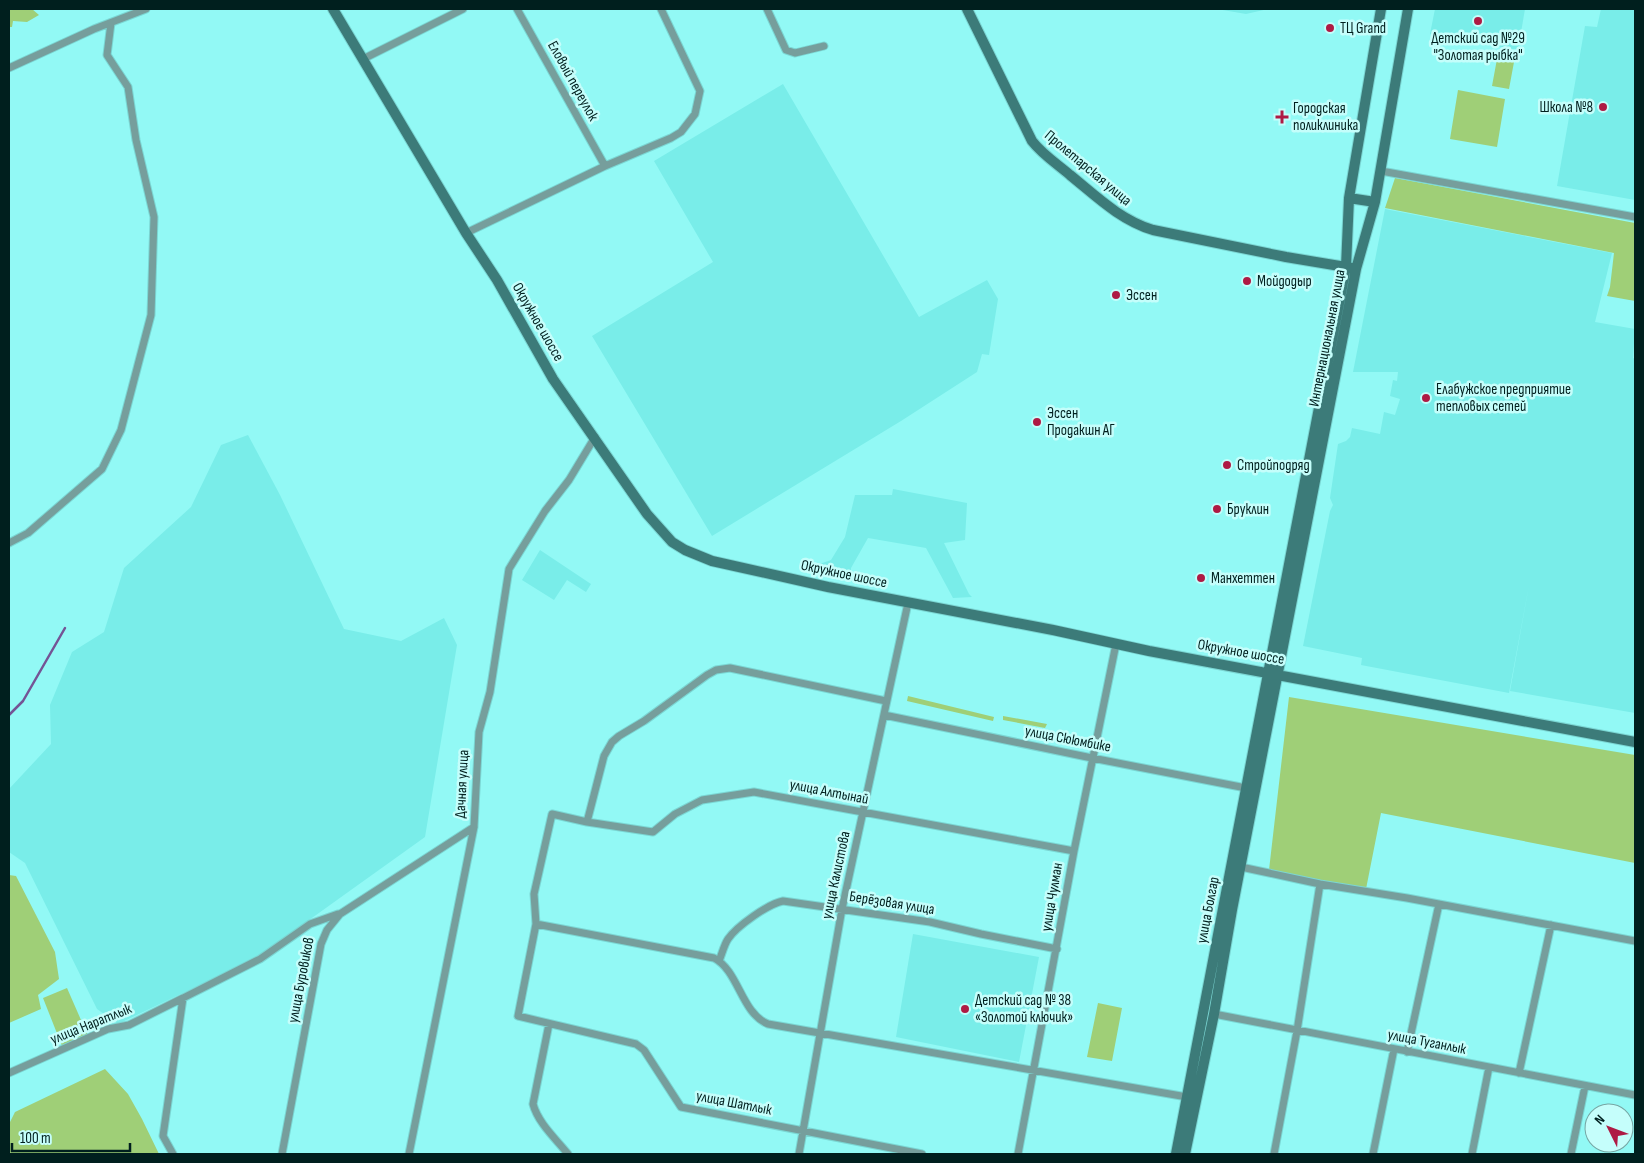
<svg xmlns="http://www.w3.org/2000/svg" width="1644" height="1163" font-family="'Sofia Sans Condensed',sans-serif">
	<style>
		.built { fill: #79ede9 }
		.green { fill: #9fcf77 }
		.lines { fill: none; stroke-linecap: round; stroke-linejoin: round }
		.stream { stroke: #745495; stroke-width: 2.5 }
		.street-casing { stroke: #7bd6d3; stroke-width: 9 }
		.secondary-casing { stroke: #7bd6d3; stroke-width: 12 }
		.street { stroke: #769e9c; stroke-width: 7 }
		.secondary { stroke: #3c7b79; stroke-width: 10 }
		.poi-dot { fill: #ae1a44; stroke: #c5fefb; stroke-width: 2 }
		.labels { text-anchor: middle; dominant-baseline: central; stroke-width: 5; stroke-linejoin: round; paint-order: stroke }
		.poi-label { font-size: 15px; fill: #001f1e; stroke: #c5fefb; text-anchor: start }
		.street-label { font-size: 15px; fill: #001f1e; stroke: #c5fefb }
	</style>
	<rect width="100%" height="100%" fill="#92f9f5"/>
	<path class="built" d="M1217 9H1268L1246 14Z
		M1435 9H1525L1518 50 1430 34Z
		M1601 9H1635V200L1557 186 1585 26 1597 27Z
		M783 84 919 317 987 280 998 299 989 355 982 354 977 372 901 421 712 536 592 336 713 262 654 161Z
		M1385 209 1612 253 1595 322 1635 329 1633 358 1635 359V713L1510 691 1529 585 1509 693 1361 665 1362 658 1303 646 1330 511 1333 505 1330 498 1338 444 1346 441 1350 437 1352 428 1380 434 1384 412 1395 415 1400 399 1390 396 1393 380 1397 381 1398 372H1353Z
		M248 435 280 495 344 629 401 641 444 618 457 645 425 837 256 958 118 1024 97 1009 25 863 9 852V789L51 744 50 705 72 652 104 632 124 568 191 507 221 445Z
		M893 489 967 503 965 540 944 543 969 594 972 597 953 598 926 548 868 538 851 568V578L808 568 831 560 845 537 855 495H892Z
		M540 550 591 584 586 592 567 580 554 600 522 580Z
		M913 934 1039 957 1019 1062 896 1037Z"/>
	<path class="green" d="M9 9H32L39 15 27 22 13 21 12 27H9Z
		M1497 59 1514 62 1509 89 1492 86Z
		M1458 90 1505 99 1497 147 1450 139Z
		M1395 178 1635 223V301L1607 296 1610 287 1614 253 1385 208Z
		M908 696 994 717 993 721 907 701Z
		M1289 697 1635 755V863L1381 813 1366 889 1269 870Z
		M1003 716 1047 724 1045 728 1003 720Z
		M9 875 16 876 55 952 59 979 38 995 41 1009 9 1023Z
		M67 988 88 1036 62 1046 43 998Z
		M1098 1003 1122 1008 1112 1061 1087 1057Z
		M105 1069 128 1094 142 1119 159 1154H9V1124L15 1112Z"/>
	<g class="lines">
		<path class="stream" d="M9 715 23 701 65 628"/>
		<defs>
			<path id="street" d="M517 9 605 166
				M767 9 786 50 795 53 824 46
				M363 59 463 9
				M9 68 94 29 146 9
				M1381 171 1635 217
				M466 233 605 166 671 138 681 132 695 114 700 91 661 9
				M9 543 28 533 102 469 121 430 151 315 154 217 136 140 128 87 107 55 111 23
				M886 701 730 668 716 670 707 675 644 721 619 736 612 742 604 756 587 822 552 814 534 894 536 924 518 1016 636 1044 644 1050 681 1107 922 1154
				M884 715 1092 758 1246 788
				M587 822 653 832 675 814 702 800 754 792 1074 851
				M1241 867 1320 884 1407 898 1635 941
				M536 924 714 958C739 971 741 1013 768 1024L1187 1097
				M719 961C722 954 724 945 728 939 737 926 768 904 783 901L930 922 981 934 1057 949
				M1214 1014 1635 1095
				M549 1024 533 1104C538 1123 556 1139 568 1154
				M1407 1052 1439 904
				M9 1073 108 1029 129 1025 183 998
				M1519 1073 1551 925
				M173 1154 163 1136 183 998 260 959 310 924 338 914
				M282 1154 321 944 327 930 340 914 474 827
				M409 1154 474 827 479 732 490 692 509 569 545 511 569 480 595 437
				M799 1154 842 909 908 603
				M1018 1154 1074 851 1116 644
				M1274 1154 1297 1031 1320 884
				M1373 1154 1394 1049
				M1472 1154 1489 1067
				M1571 1154 1585 1086"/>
			<path id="secondary" d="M333 9 466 233 497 280 553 379 647 514 672 542 685 550 712 561 828 587 1053 630 1149 651 1635 742
				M967 9 1032 141C1042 154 1057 164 1070 175 1096 196 1120 220 1153 230L1286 257 1352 268
				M1349 198 1375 202
				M1176 1154 1346 267 1349 198 1381 9
				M1185 1154 1214 1014 1232 910 1356 269 1375 202 1408 9"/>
		</defs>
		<use href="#street" class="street-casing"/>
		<use href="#secondary" class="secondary-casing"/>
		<use href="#street" class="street"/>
		<use href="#secondary" class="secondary"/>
	</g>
	<g class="poi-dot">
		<circle cx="1478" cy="21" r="5"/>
		<circle cx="1330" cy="28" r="5"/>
		<circle cx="1603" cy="107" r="5"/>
		<path d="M1279.5 109.5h5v5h5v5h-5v5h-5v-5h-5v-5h5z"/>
		<circle cx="1247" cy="281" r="5"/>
		<circle cx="1116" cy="295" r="5"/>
		<circle cx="1426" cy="398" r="5"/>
		<circle cx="1037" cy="422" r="5"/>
		<circle cx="1227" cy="465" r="5"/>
		<circle cx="1217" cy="509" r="5"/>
		<circle cx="1201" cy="578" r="5"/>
		<circle cx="965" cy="1009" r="5"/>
	</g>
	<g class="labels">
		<g class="poi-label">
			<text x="1340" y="28">ТЦ Grand</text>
			<text x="1478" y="38" text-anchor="middle">Детский сад №29<tspan x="1478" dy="17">"Золотая рыбка"</tspan></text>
			<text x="1593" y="107" text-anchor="end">Школа №8</text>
			<text x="1293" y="108">Городская<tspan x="1293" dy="17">поликлиника</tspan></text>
			<text x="1257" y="281">Мойдодыр</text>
			<text x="1126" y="295">Эссен</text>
			<text x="1436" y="389">Елабужское предприятие<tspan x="1436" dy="17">тепловых сетей</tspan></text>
			<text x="1047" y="413">Эссен<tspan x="1047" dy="17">Продакшн АГ</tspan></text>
			<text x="1237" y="465">Стройподряд</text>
			<text x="1227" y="509">Бруклин</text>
			<text x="1211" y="578">Манхеттен</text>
			<text x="975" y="1000">Детский сад № 38<tspan x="975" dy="17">«Золотой ключик»</tspan></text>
		</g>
		<g class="street-label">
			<text transform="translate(573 81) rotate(61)">Еловый переулок</text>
			<text transform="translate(1088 168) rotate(40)">Пролетарская улица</text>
			<text transform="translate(538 322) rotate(60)">Окружное шоссе</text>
			<text transform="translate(1327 338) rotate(-79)">Интернациональная улица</text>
			<text transform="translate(844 574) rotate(12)">Окружное шоссе</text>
			<text transform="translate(1241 652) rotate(10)">Окружное шоссе</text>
			<text transform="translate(1068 739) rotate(11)">улица Сююмбике</text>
			<text transform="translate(462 784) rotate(-87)">Дачная улица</text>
			<text transform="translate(829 792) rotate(11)">улица Алтынай</text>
			<text transform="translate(836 875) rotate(-78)">улица Калистова</text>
			<text transform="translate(1052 897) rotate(-80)">улица Чулман</text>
			<text transform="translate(892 903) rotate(9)">Берёзовая улица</text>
			<text transform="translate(1208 910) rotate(-79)">улица Болгар</text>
			<text transform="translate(301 980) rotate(-79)">улица Буровиков</text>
			<text transform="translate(91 1024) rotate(-22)">улица Наратлык</text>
			<text transform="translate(1427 1042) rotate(11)">улица Туганлык</text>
			<text transform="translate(734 1103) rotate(11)">улица Шатлык</text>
		</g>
	</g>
	<rect width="1644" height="1163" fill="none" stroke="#001f1e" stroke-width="20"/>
	<g transform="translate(1609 1128) rotate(312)"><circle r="24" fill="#c5fefb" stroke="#76a5a3"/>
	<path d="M0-4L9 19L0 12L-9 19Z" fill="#ae1a44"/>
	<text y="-8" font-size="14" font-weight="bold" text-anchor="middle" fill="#001f1e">N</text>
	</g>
	<path d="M12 1143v8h118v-8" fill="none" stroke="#001f1e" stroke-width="2.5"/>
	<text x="20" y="1143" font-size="15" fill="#001f1e" stroke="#c5fefb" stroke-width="4" paint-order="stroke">100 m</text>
</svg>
